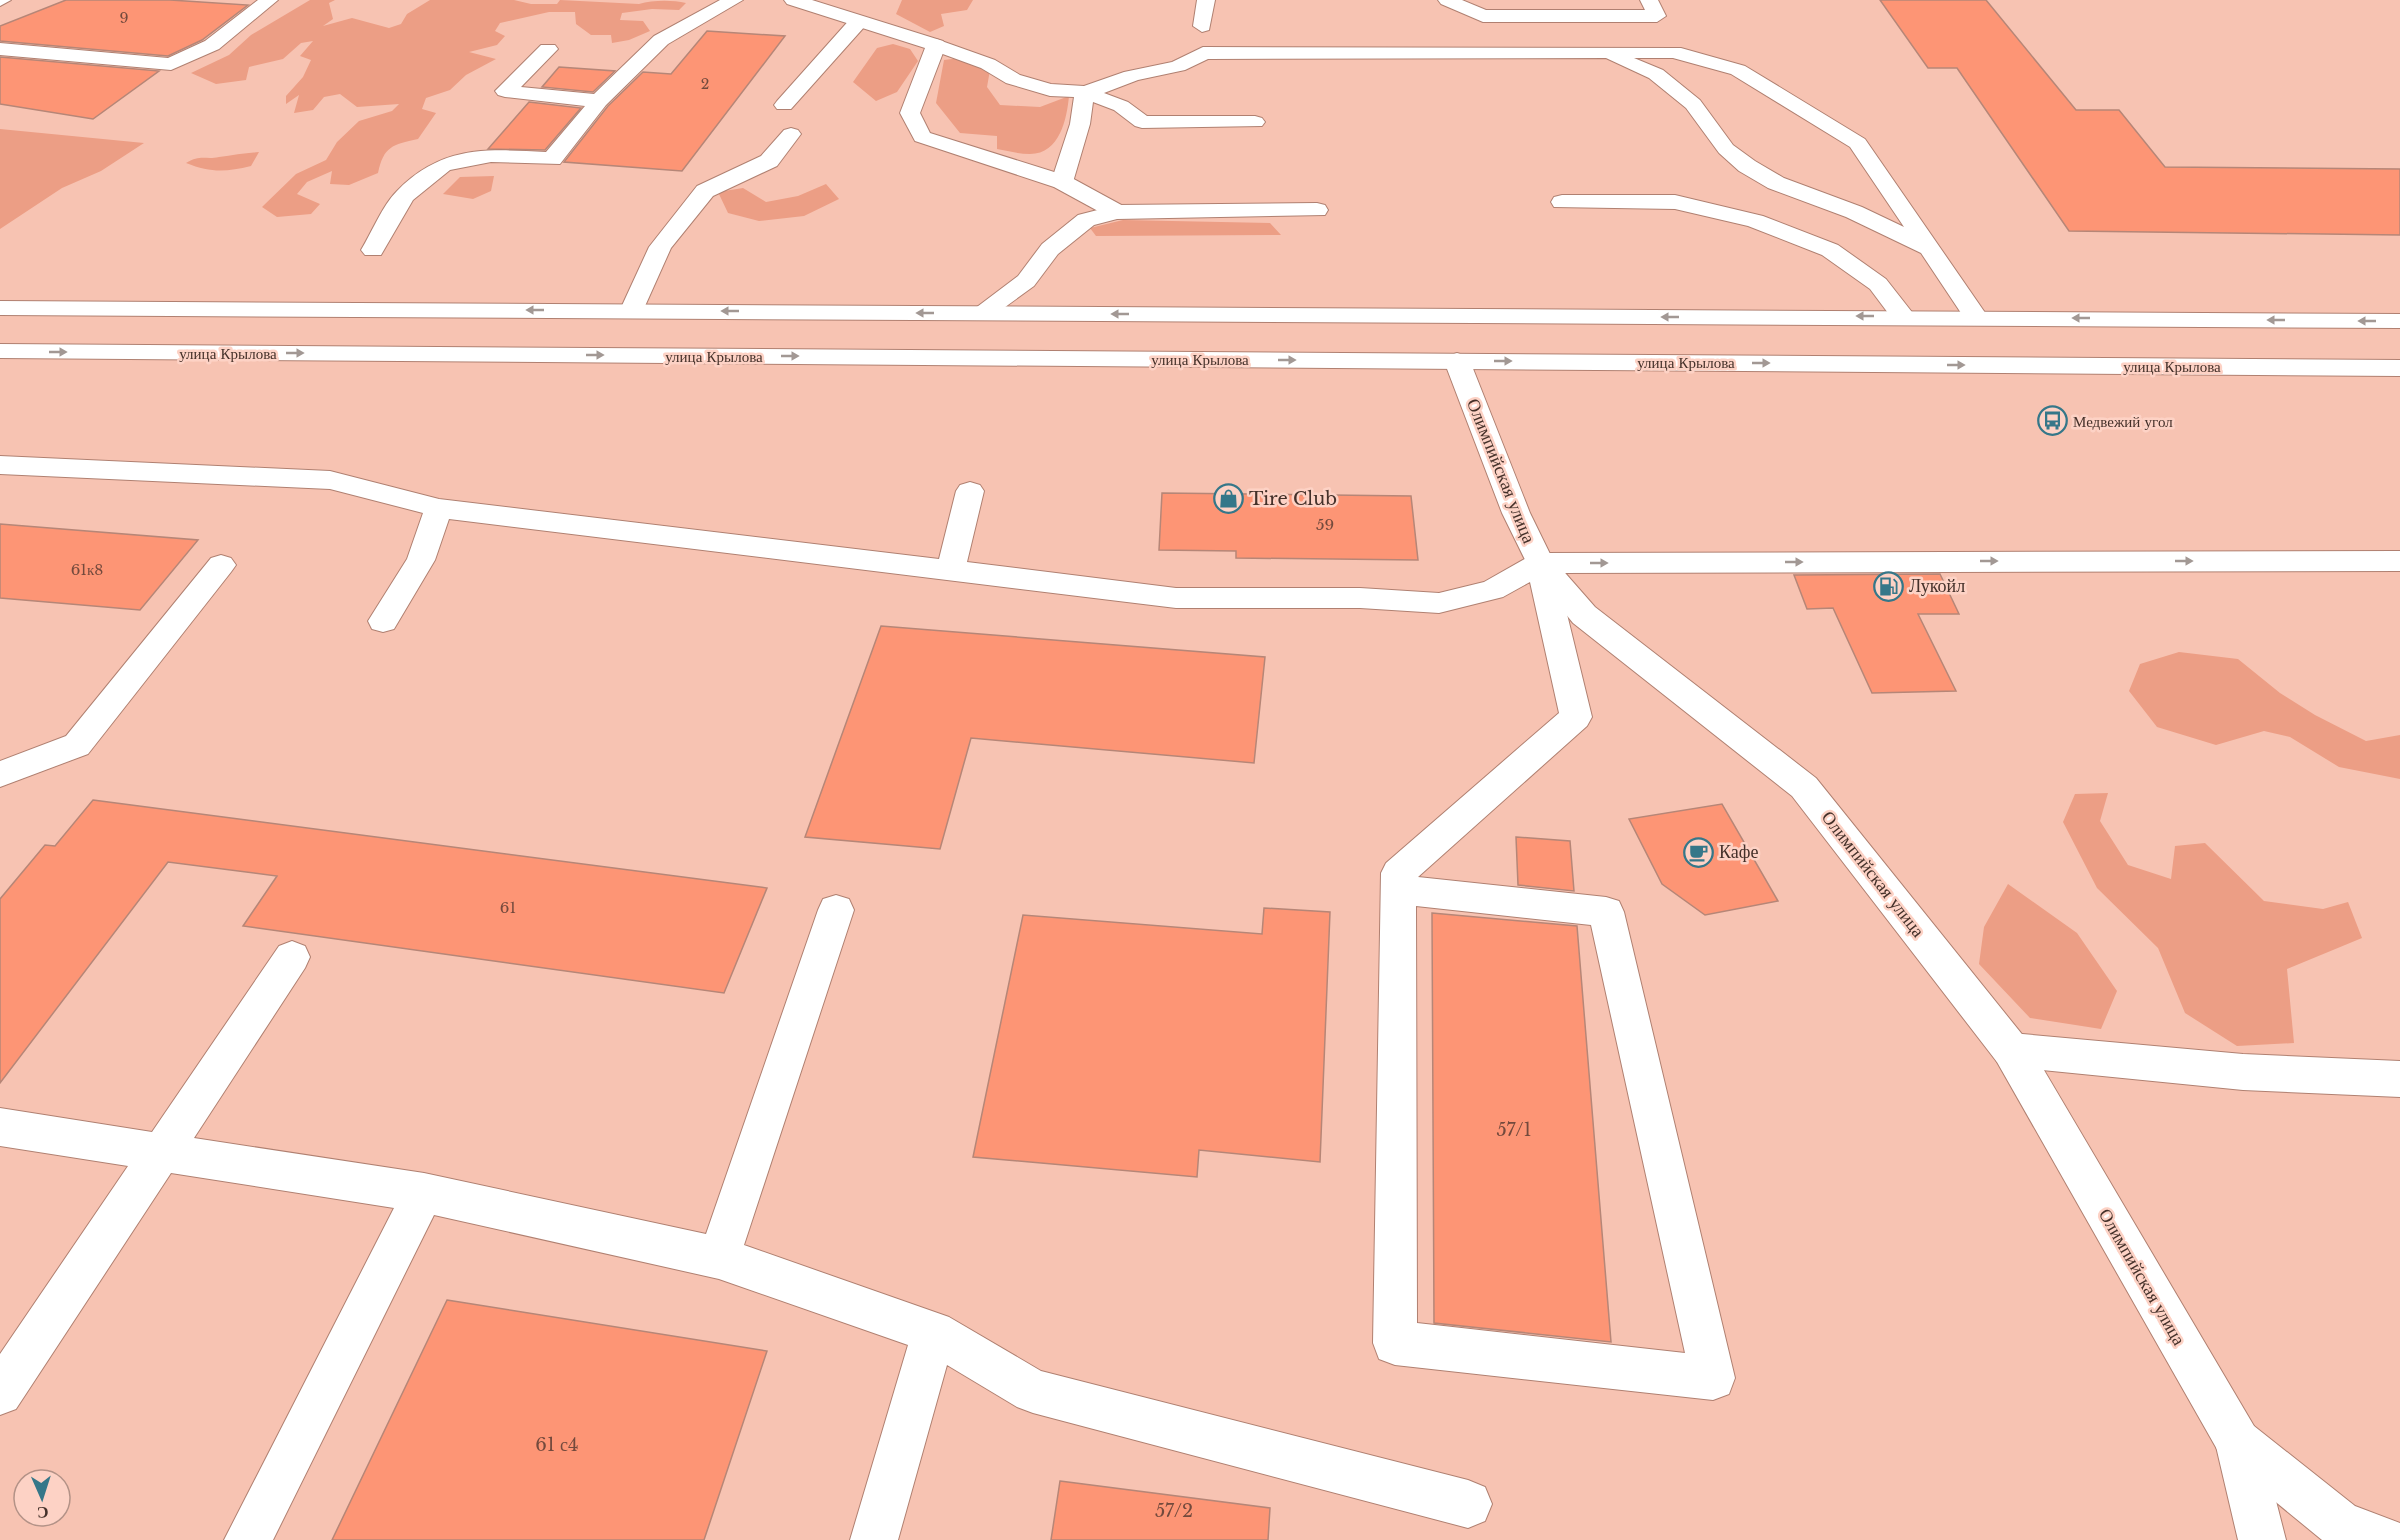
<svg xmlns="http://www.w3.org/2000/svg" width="2400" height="1540" font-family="'Libre Baskerville',serif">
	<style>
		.green { fill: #ec9e85 }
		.building { fill: #fd9575; stroke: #b68677; stroke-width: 1.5 }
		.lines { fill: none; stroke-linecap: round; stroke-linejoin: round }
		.lane-casing { stroke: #b08071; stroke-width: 2 }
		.street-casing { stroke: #b08071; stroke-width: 2 }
		.primary-casing { stroke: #b08071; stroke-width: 2 }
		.lane { fill: #fff; fill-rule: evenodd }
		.street { fill: #fff; fill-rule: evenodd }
		.primary { fill: #fff; fill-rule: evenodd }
		.oneway { fill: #a29894 }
		.labels { text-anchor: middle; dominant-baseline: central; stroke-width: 5; stroke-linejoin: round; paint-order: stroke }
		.far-number-label { font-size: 14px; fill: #734a3d }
		.far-street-label { font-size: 15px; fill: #45312a; stroke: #fdd2c5 }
		.far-poi-label { font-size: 15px; fill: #45312a; stroke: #fdd2c5; text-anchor: start }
		.number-label { font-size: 15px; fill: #734a3d }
		.street-label { font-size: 18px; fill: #45312a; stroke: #fdd2c5 }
		.poi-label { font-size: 18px; fill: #45312a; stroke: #fdd2c5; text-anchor: start }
		.near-number-label { font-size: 18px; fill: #734a3d }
	</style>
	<rect width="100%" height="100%" fill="#f7c3b2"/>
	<path class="green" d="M310 0H335L329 3 333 19 323 26 352 18 389 28 401 24 407 14 430 0H514L531 4H557L560 0 639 4C653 0 672 0 686 3L679 10 652 9 622 13 620 20 643 21 650 31 629 40 612 43 611 35H591L576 24 575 12H549L500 23 495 31 505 36 497 45 469 52 496 59 466 75 450 90 426 98 422 109 436 113 418 139C392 145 384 146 378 173L349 185 330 184 332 171 307 182 297 194 320 204 311 214 277 217 262 207 296 174 326 160 337 142 359 121 392 111 399 104 357 107 340 94 324 97 313 110 294 113 299 95 286 104V96L303 77 311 60 300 56 313 41 301 43 283 59 249 67 246 80 216 84 191 73 229 55 251 35Z
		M902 0H973L967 10 941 14 944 26 930 32 896 14Z
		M893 44 910 49 918 61 897 92 876 101 853 82 877 48Z
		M968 57 990 70 987 87 1000 105 1040 107 1069 96C1067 118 1060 154 1030 154 1019 154 1008 151 997 149V136L960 133 936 103 944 60Z
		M0 129 144 143 101 171 62 188 0 229Z
		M259 152 251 166C226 172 211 173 186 163 201 154 205 160 219 157 233 155 245 153 259 152Z
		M494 176 491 191 473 199 443 194 460 177Z
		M826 184 839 199 804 216 759 221 728 213 718 192 743 188 766 202 798 196Z
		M1123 220 1270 223 1281 235 1096 236 1090 228Z
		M2179 652 2238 659 2280 693 2315 715 2366 741 2400 735V779L2339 767 2290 737 2264 731 2216 745 2157 727 2129 691 2140 664Z
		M2108 793 2100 821 2128 865 2171 879 2175 846 2205 843 2264 901 2323 909 2348 902 2362 938 2287 969 2294 1043 2237 1046 2185 1013 2158 948 2097 888 2063 822 2075 794Z
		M2008 884 2077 933 2117 991 2101 1029 2030 1018 1979 964 1984 927Z"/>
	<path class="building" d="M66 0H170L248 5 202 40 168 56 0 41V26Z
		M1880 0H1986L2076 110H2119L2165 167 2400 169V235L2069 231 1957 68H1928Z
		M707 31 785 36 682 171 564 162 608 106 643 72 671 74Z
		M0 57 159 71 93 119 0 104Z
		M559 67 615 71 593 92 542 87Z
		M529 102 581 108 545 150 488 149Z
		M1162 493 1411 496 1418 560 1236 558V551L1159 550Z
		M0 524 198 540 140 610 0 598Z
		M1940 574 1959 614H1918L1956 691 1872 693 1833 608 1807 609 1794 575Z
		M881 626 1265 657 1254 763 971 738 940 849 805 837Z
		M93 800 767 888 724 993 243 926 277 876 168 862 0 1083V899L45 845 55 846Z
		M1722 804 1778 901 1705 915 1662 884 1629 819Z
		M1516 837 1570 841 1574 891 1518 885Z
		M1264 908 1330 912 1320 1162 1199 1150 1197 1177 973 1157 1023 915 1262 934Z
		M1432 913 1577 926 1611 1342 1434 1323Z
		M447 1300 767 1351 704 1540H332Z
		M1060 1481 1270 1508 1268 1540H1051Z"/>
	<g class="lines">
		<defs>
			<path id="lane" d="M0 0H11L0 6Z
				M258 0H278L219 49 171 70 0 55V43L168 58 205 41Z
				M720 0H743L668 44 606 105 560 164 491 162 450 170 413 200 381 255H365L361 250C372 232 382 206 397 191 442 145 487 149 546 152L585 106 505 97 498 95 495 91 541 45H555L558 49 521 87 594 94 654 36Z
				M1197 0H1215L1209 30 1202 32 1193 26Z
				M1438 0H1462L1486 10H1645L1640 0H1658L1666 16 1657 22H1483L1441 4Z
				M859 15 868 21 866 25 791 109H777L774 105 777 101 852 17Z
				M936 39 995 60 1020 75 1051 84 1084 86 1124 72 1172 62 1203 47 1681 48 1745 66 1865 139 1988 317 1985 322 1976 324 1967 322 1921 253 1846 217 1768 188 1739 171 1719 153 1686 108 1649 78 1606 58 1208 59 1185 70 1138 80 1104 93 1128 102 1147 116H1255L1262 118 1265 122 1262 126 1142 128 1135 126 1114 110 1093 102 1090 124 1073 182 1070 187H1054L1051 182 1070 124 1074 97 1050 96 1006 83 981 68 929 49 926 45 929 41ZM1634 58H1673L1731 74 1850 147 1904 227 1862 207 1784 178 1755 161 1733 145 1700 100 1663 70Z
				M791 128 798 130 801 134 777 166 713 196 671 248 641 315 632 317 623 315 620 310 649 247 697 186 761 156 784 130Z
				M1562 195H1675L1763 216 1838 245 1886 279 1915 316 1912 321 1903 323 1894 321 1870 289 1822 255 1748 226 1675 209 1554 207 1551 202 1554 197Z
				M1317 203 1325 205 1328 210 1325 215 1117 219 1094 225 1058 254 1034 286 990 318 981 320 972 318 969 313 1018 276 1042 244 1078 215 1117 205Z
				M0 456 330 471 439 499 939 559 956 491 960 485 970 482 980 485 984 491 967 562 1176 588H1360L1439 593 1484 582 1530 556 1540 553 2400 551V571L1557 573 1592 717 1587 726 1418 877 1606 897 1619 901 1624 912 1735 1378 1729 1394 1713 1400 1395 1365 1379 1359 1373 1343 1381 873 1386 863 1559 713 1530 582 1503 597 1439 613 1360 608H1176L449 519 435 560 394 629 383 632 372 629 368 621 407 559 423 513 330 489 0 474ZM1416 906 1591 925 1685 1353 1417 1323Z
				M221 555 231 558 236 565 231 572 88 754 0 787V761L66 736 211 558Z
				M836 895 849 899 854 910 744 1245 949 1317 1041 1371 1468 1480 1485 1487 1492 1504 1485 1521 1468 1528 1033 1413 1017 1407 947 1365 898 1540H850L908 1345 719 1279 434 1215 273 1540H224L394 1208 171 1173 16 1409 0 1415V1354L128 1166 0 1146V1108L152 1132 279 946 292 941 305 946 310 957 305 968 194 1138 424 1173 706 1234 818 910 823 899Z
				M2011 1033 2243 1054 2400 1061V1097L2243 1090 2011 1067 1997 1062 1992 1050 1997 1038Z
				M2238 1419 2254 1426 2261 1442 2286 1540H2238L2215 1442 2222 1426Z"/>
			<path id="street" d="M784 0H812L943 41 946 45 920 113 930 133 1070 177 1125 207 1128 212 1125 217H1109L1054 187 915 141 900 113 925 48 787 4Z
				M1457 353 1466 356 1470 361 1530 513 1552 558 1595 607 1816 778 2025 1038 2254 1426 2355 1506 2400 1523V1540H2322L2222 1458 1997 1062 1792 796 1573 623 1530 570 1502 513 1444 361 1448 356Z"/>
			<path id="primary" d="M0 301 2400 314V328L0 315Z
				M0 344 2400 360V376L0 358Z"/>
		</defs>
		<use href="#lane" class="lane-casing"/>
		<use href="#street" class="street-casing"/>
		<use href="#primary" class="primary-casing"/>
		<use href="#lane" class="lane"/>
		<use href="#street" class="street"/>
		<use href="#primary" class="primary"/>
	</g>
	<defs><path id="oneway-solid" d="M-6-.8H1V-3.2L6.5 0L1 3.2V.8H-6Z" transform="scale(1.5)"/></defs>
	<g class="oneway">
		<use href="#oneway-solid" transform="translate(535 310) rotate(-180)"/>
		<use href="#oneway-solid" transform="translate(730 311) rotate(-180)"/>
		<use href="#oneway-solid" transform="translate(925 313) rotate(-180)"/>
		<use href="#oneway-solid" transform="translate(1120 314) rotate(-180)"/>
		<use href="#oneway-solid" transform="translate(1865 316) rotate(180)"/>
		<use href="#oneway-solid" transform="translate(1670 317) rotate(-180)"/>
		<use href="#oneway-solid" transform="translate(2081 318) rotate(-180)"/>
		<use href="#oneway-solid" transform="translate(2276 320) rotate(-180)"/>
		<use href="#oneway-solid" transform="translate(2367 321) rotate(-180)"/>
		<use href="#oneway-solid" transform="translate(58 352)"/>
		<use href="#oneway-solid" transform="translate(295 353)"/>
		<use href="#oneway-solid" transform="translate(595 355)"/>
		<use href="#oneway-solid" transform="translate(790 356)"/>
		<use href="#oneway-solid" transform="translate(1287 360)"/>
		<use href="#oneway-solid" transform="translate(1503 361)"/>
		<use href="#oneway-solid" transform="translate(1761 363)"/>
		<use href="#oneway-solid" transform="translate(1956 365)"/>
		<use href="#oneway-solid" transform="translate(1989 561)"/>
		<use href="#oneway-solid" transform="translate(2184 561)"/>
		<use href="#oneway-solid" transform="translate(1794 562)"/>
		<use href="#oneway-solid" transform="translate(1599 563)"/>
	</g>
	<defs>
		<symbol id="bus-ring" viewBox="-11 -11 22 22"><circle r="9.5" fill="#fdd2c5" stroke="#357789" stroke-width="1.5"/><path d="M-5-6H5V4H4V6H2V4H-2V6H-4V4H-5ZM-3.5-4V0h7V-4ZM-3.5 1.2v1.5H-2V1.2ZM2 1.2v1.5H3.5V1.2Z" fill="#357789"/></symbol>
		<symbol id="shop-ring" viewBox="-11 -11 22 22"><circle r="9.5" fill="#fdd2c5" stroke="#357789" stroke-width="1.5"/><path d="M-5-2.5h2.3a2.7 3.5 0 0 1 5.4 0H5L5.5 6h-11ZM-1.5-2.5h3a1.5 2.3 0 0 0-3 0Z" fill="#357789"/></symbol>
		<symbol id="fuel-ring" viewBox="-11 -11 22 22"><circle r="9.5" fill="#fdd2c5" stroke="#357789" stroke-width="1.5"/><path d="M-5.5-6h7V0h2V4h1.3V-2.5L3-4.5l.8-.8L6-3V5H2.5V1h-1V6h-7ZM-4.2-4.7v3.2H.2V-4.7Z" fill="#357789"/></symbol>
		<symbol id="cafe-ring" viewBox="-11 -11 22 22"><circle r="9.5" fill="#fdd2c5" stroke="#357789" stroke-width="1.5"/><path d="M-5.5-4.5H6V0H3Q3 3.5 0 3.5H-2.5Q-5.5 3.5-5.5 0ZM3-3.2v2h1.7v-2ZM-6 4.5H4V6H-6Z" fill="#357789"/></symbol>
	</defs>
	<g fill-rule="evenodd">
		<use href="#bus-ring" x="2036" y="404" width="33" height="33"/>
		<use href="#shop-ring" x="1212" y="482" width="33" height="33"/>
		<use href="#fuel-ring" x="1872" y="570" width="33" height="33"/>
		<use href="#cafe-ring" x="1682" y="836" width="33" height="33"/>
	</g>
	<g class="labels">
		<g class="far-number-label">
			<text x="124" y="18">9</text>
			<text x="705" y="84">2</text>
		</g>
		<g class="far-street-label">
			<text x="228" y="353">улица Крылова</text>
			<text x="714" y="356">улица Крылова</text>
			<text x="1200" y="359">улица Крылова</text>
			<text x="1686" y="362">улица Крылова</text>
			<text x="2172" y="366">улица Крылова</text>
		</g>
		<g class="far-poi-label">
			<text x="2073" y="421">Медвежий угол</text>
		</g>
		<g class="number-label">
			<text x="1325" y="524">59</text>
			<text x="87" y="569">61к8</text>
			<text x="508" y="907">61</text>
		</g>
		<g class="street-label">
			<text transform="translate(1501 471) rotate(68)">Олимпийская улица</text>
			<text transform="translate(1873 874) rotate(52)">Олимпийская улица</text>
			<text transform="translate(2142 1277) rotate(60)">Олимпийская улица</text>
		</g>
		<g class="poi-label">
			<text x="1249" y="499">Tire Club</text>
			<text x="1909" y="586">Лукойл</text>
			<text x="1719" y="852">Кафе</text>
		</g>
		<g class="near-number-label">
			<text x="1514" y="1130">57/1</text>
			<text x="557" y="1445">61 с4</text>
			<text x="1174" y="1511">57/2</text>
		</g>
	</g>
	<g transform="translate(42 1498) rotate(177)"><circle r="28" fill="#fdd2c5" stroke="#b39287" stroke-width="1.5"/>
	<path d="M0-4.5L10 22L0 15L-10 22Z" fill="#357789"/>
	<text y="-9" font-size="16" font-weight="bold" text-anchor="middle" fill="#45312a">С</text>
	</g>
</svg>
